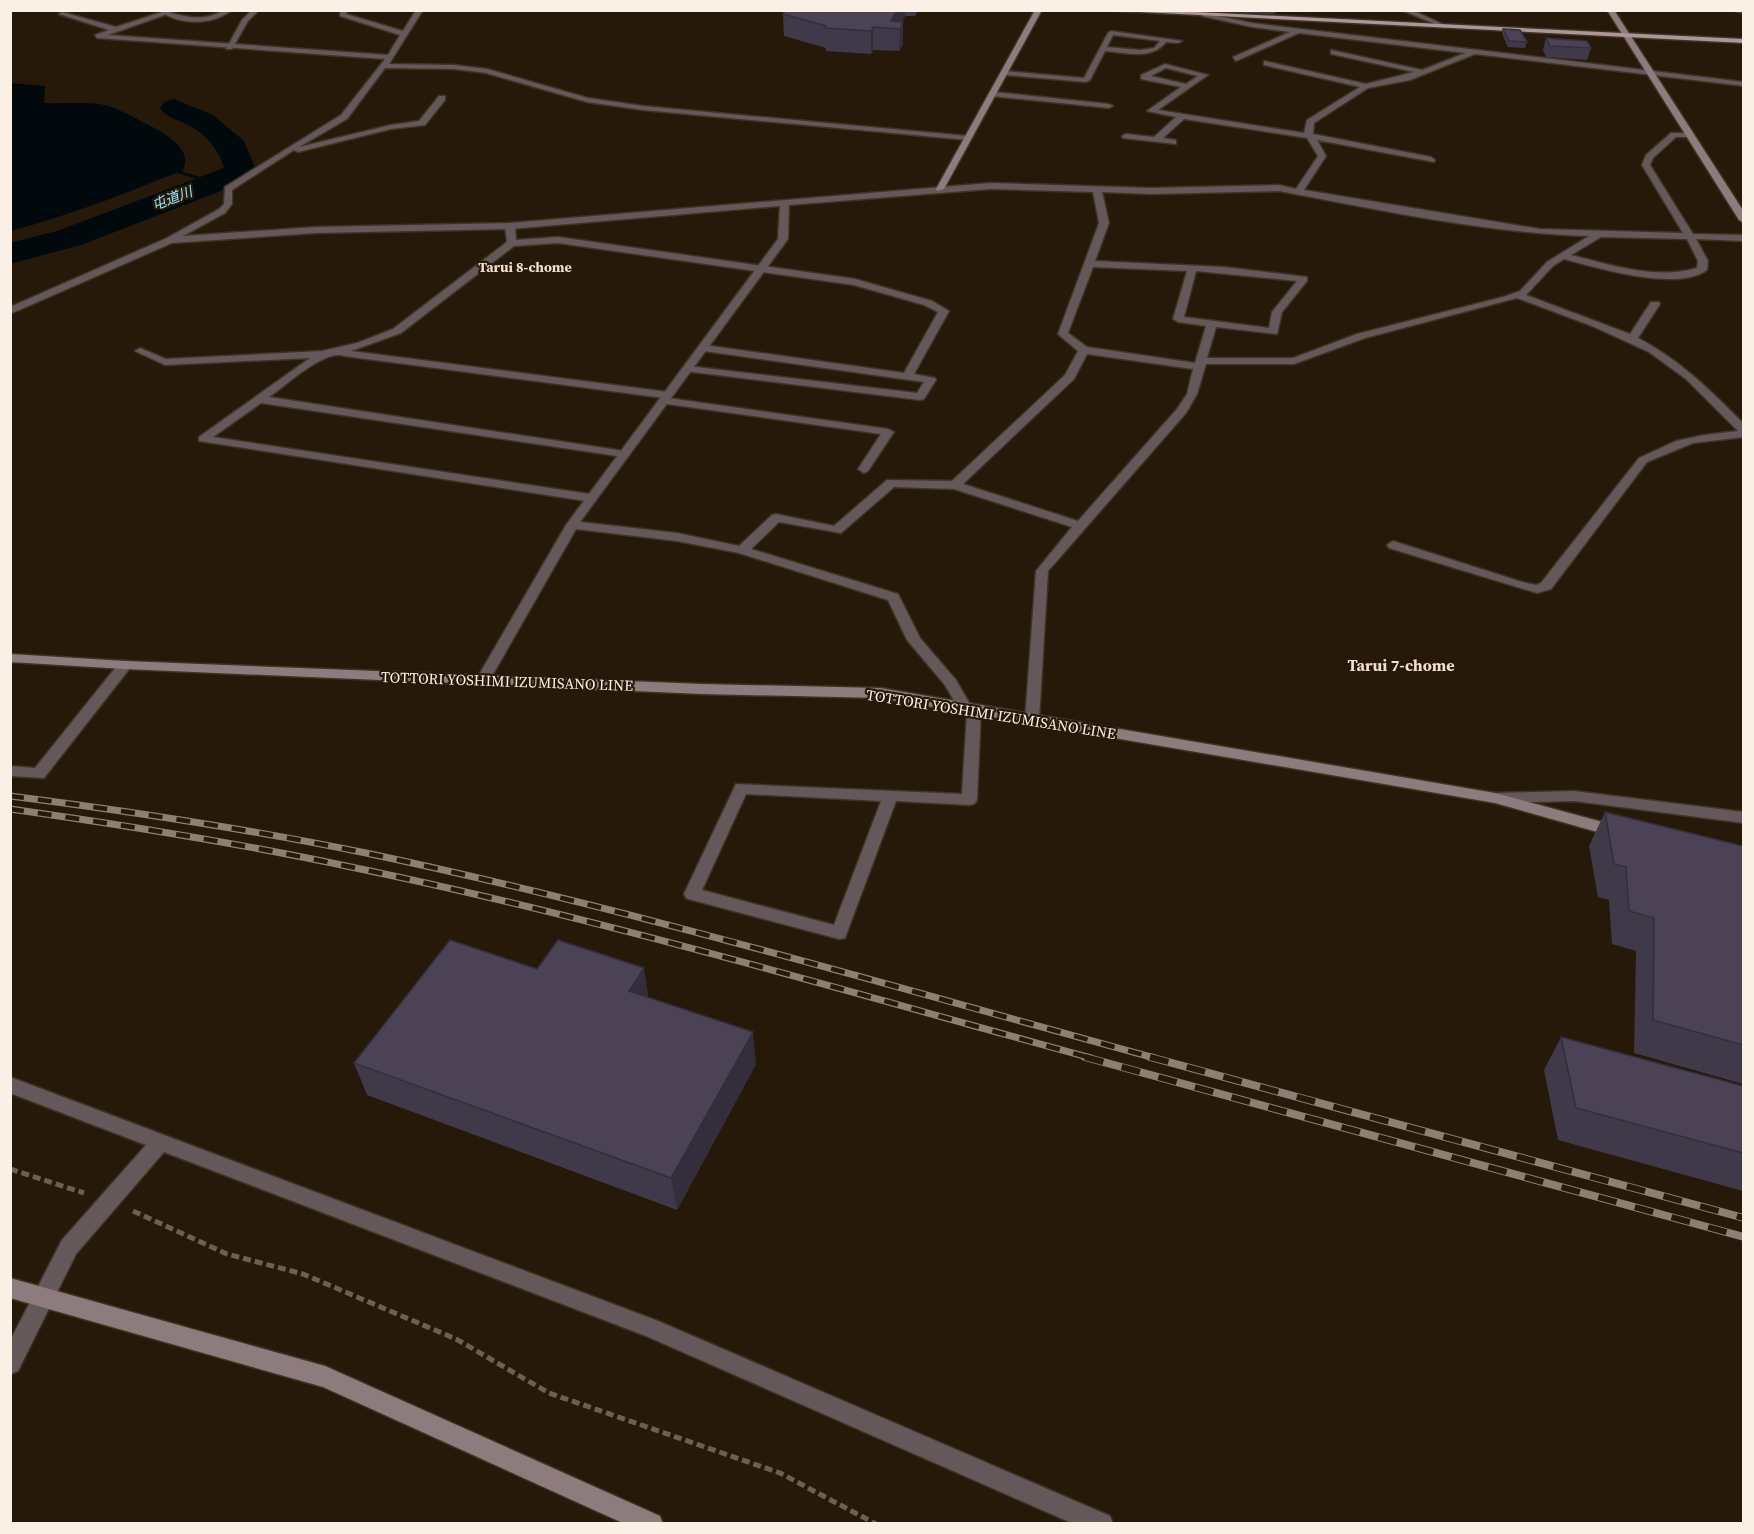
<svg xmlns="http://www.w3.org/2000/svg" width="1754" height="1534" font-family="'Source Serif 4','Noto Sans JP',serif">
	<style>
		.water { fill: #01090d }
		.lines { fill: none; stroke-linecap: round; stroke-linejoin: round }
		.stream { fill: #01090d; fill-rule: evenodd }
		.river { fill: #01090d; fill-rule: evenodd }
		.lane-casing { stroke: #3f3324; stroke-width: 3 }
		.street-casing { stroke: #3f3324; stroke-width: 3 }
		.secondary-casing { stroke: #3f3324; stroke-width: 3 }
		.primary-casing { stroke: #3f3324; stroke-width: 3 }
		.path { stroke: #6c6053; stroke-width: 5; stroke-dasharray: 8 4; stroke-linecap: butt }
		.lane { fill: #64585a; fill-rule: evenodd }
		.street { fill: #64585a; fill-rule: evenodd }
		.secondary { fill: #8d7b7d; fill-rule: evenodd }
		.primary { fill: #ad9598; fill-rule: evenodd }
		.rail-far1-casing { stroke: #8b8073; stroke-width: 7 }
		.rail-casing { stroke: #8b8073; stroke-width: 8 }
		.rail-far1 { stroke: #26190a; stroke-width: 4.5; stroke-dasharray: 14; stroke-linecap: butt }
		.rail { stroke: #26190a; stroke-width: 6; stroke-dasharray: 19; stroke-linecap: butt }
		.wall { fill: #403949 }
		.shaded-wall { fill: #342e3c }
		.building { fill: #4b4255; stroke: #342e3c; stroke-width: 1.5 }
		.labels { text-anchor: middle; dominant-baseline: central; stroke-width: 4.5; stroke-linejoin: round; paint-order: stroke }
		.far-water-label { font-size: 14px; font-style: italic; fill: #97e5fa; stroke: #26190a }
		.far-neighbourhood-label { font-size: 14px; font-weight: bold; fill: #f3dfcc; stroke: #26190a }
		.street-label { font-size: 15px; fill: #faf0e6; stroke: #26190a }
		.neighbourhood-label { font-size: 16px; font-weight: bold; fill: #f3dfcc; stroke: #26190a }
	</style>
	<rect width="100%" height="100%" fill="#26190a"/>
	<path class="water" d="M11 83 45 86 44 103C63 104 92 101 109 106 118 109 127 114 135 118 152 127 196 145 183 170 127 193 70 215 11 231Z"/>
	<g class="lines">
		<path class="stream" d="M177 171H181L215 182 210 183 177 173Z"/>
		<path class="river" d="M174 99 213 115 244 141 257 172 252 179 81 245 10 264V243L57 231 224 168C219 150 208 137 192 127 181 120 167 119 160 108L164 102Z"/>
		<defs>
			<path id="lane" d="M223 10H232C213 25 184 25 164 14L167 12C187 17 205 22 223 10Z
				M252 10 258 11 248 21 232 49H226L242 20Z
				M510 223 515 226 516 240 558 237 855 279 932 301 949 311 914 374 935 378 936 380 924 399 920 400 684 371V367L688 366 917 393 924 382 704 351 699 348 704 345 904 373 938 312 924 305 854 285 558 243 514 246 401 333 351 351 668 392 673 395 668 398 888 429 894 432 868 471 864 473 858 469 881 434 660 403 658 401 664 398 344 356C326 348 285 386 269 397L624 451 630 454 624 457 261 403 213 437 596 495V501L592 502 199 441V437L310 358 165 365 135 351 140 348 166 359 322 351 357 343 393 329 507 242 505 226Z"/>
			<path id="street" d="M168 10H179L108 35 388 55 400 35 340 16 341 10H348L346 14 403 31 416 10H423L389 64 454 65 487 69 588 98 643 106 968 136 972 138 968 140 643 110 587 102 486 73 454 69 385 68 347 119 299 147 391 125 419 121 439 96H445V100L425 125 391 129 298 152 294 150 232 190V204L225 213 183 236 316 227 510 223 990 183 1151 188 1279 185 1296 189 1318 156 1307 138 1184 119 1163 138 1176 140V144L1123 138 1122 136 1126 134 1154 137 1176 117 1147 111 1181 87 1141 79V75L1165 64 1208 75 1158 110 1304 133 1307 120 1360 87 1264 65V61L1366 84 1414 72 1331 54V50L1422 70 1465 53 1299 33 1236 61 1233 57 1290 32 1252 27 1202 16 1204 13 1252 23 1744 82V86L1475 54 1410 80 1368 88 1314 123 1313 134 1431 157 1435 160 1434 162 1317 140 1326 156 1304 190 1540 229 1683 233 1642 165 1646 155 1671 133H1691V137H1676L1653 158 1650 165 1693 234 1744 235V241L1696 239 1708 261 1707 270C1677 292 1598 268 1564 259L1553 266 1526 295 1630 334 1651 302H1659L1660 304 1638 338C1680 360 1710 390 1744 424V437L1693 443 1647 462 1551 589 1537 593 1389 548 1387 545 1393 541 1522 582 1536 585 1541 583 1639 458 1676 441 1704 435 1738 431 1686 379 1649 352 1592 326 1517 298 1365 338 1294 364H1206L1197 394 1186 413 1048 571 1039 720 1032 725 1025 720 1036 571 1072 527 954 489 894 487 841 533 779 522 751 549 898 594 920 638 956 680 971 706 979 707 981 710 977 800 974 804 969 805 896 801 845 938 839 939 692 900 686 898 684 894 736 784 962 794 967 712 960 711 945 685 907 640 888 600 739 553 677 541 576 529 488 683 483 684 476 680 566 525 778 239 780 206 510 229 316 233 172 243 10 314V307L167 238 219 209 224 204 225 187 341 115 385 59 97 38 95 35 109 30 59 14 62 12 116 27ZM1166 68 1198 76 1186 84 1151 76ZM990 189 1093 192 1099 223 1058 334 1078 351 1065 375 952 481 887 480 834 526 776 514 772 515 739 546 677 533 580 522 788 239 789 205ZM1279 191C1381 210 1485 233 1589 236L1547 262 1520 291 1503 297 1357 334 1293 358H1207L1216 327 1277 334 1282 312 1307 281V277L1224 267 1095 261 1109 223 1102 192 1151 194ZM1601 237 1687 239 1698 261 1697 268C1656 280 1611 265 1571 255ZM1093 267 1187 271 1173 319 1178 322 1206 326 1195 363 1087 347 1068 333ZM1196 271 1297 281 1272 312 1269 328 1184 317ZM1087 354 1193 369 1187 394 1177 409 1078 521 963 484 1074 379ZM746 794 881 801 834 925 702 890Z
				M1402 10H1412L1449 27 1444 28Z
				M1111 31 1182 41 1178 43 1166 42C1152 60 1127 53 1105 51L1090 80 1086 82 1005 75 1001 73 1005 71 1084 78 1108 33ZM1113 35 1160 41 1154 48 1140 50 1107 47Z
				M994 92 1109 104 1113 106 1109 108 991 96V92Z
				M125 661 130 662 132 665 130 668 44 778 10 776V766L35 768 120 662Z
				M1574 791 1744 812V823L1574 801 1495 803 1490 802 1487 798 1490 794 1495 793Z
				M10 1077 658 1321 1110 1516 1113 1524H1074L646 1336 164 1152 76 1254 18 1371 10 1374V1341L62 1240 146 1145 10 1093Z"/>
			<path id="secondary" d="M1035 10H1042L944 189 937 191 936 189Z
				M1607 10H1614L1744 212V223L1739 220Z
				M10 654 125 661 702 684 880 688 1495 793 1621 827 1623 831 1621 835 1615 837 1495 803 880 698 702 694 125 669 10 662Z
				M10 1278 325 1366 660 1516 663 1524H625L323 1387 10 1298Z"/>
			<path id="primary" d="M1101 10H1156L1744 39V43Z"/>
		</defs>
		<use href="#lane" class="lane-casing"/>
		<use href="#street" class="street-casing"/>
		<use href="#secondary" class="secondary-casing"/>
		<use href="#primary" class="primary-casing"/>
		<path class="path" d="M10 1169 84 1193
			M133 1211 227 1254 303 1274 456 1339 549 1393 780 1473 876 1524"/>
		<use href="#lane" class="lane"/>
		<use href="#street" class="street"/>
		<use href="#secondary" class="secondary"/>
		<use href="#primary" class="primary"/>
		<defs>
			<path id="rail-far1" d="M10 796C129 811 248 829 366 853 632 909 893 987 1155 1058
				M10 809C124 825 238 843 351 867 600 918 845 991 1091 1058"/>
			<path id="rail" d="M1085 1057 1744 1237
				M1150 1057 1744 1218"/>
		</defs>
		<use href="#rail-far1" class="rail-far1-casing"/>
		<use href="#rail" class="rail-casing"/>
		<use href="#rail-far1" class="rail-far1"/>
		<use href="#rail" class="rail"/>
	</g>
	<path class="wall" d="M785 10H918L915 16H905L902 22 903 44 899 51 873 50 871 54 826 51V48L784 36 783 14Z
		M1225 10H1276L1275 14 1225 12Z
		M1724 10H1743V14Z
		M1503 29 1527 42 1525 48 1508 47 1502 34Z
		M1546 38 1591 48 1587 60 1546 57 1543 50Z
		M1605 812 1743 846V1084L1634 1053 1636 951 1612 944 1609 900 1598 897 1589 846Z
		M537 969 649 997 756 1064 677 1210 367 1095 354 1063Z
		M1561 1037 1743 1086V1191L1558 1140 1544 1070Z"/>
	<path class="shaded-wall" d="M897 10H905V16L899 29 891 21Z
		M903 22V44L899 51 900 29Z
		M873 27V50L871 54V31Z
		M644 968 649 1001 629 991Z
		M753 1032 756 1064 677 1210 671 1178Z"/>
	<path class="building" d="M785 10H897L891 21 903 22 900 29 873 27 871 31 825 28 826 26 783 14Z
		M1503 29 1520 30 1527 42 1509 41Z
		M1546 38 1587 41 1591 48 1550 46Z
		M1605 812 1743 846V1045L1653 1020 1654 918 1629 911 1626 867 1614 864Z
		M450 940 537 969 558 940 644 968 629 991 753 1032 671 1178 354 1063Z
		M1561 1037 1743 1086V1153L1576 1108Z"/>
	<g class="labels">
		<g class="far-water-label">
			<text transform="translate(172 198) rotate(-21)">屯道川</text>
		</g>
		<g class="far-neighbourhood-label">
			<text x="525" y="267">Tarui 8-chome</text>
		</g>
		<g class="street-label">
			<text transform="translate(507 681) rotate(2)">TOTTORI YOSHIMI IZUMISANO LINE</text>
			<text transform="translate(991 714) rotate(9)">TOTTORI YOSHIMI IZUMISANO LINE</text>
		</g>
		<g class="neighbourhood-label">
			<text x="1401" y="665">Tarui 7-chome</text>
		</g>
	</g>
	<rect width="1754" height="1534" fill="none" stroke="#faf0e6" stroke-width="24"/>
</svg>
